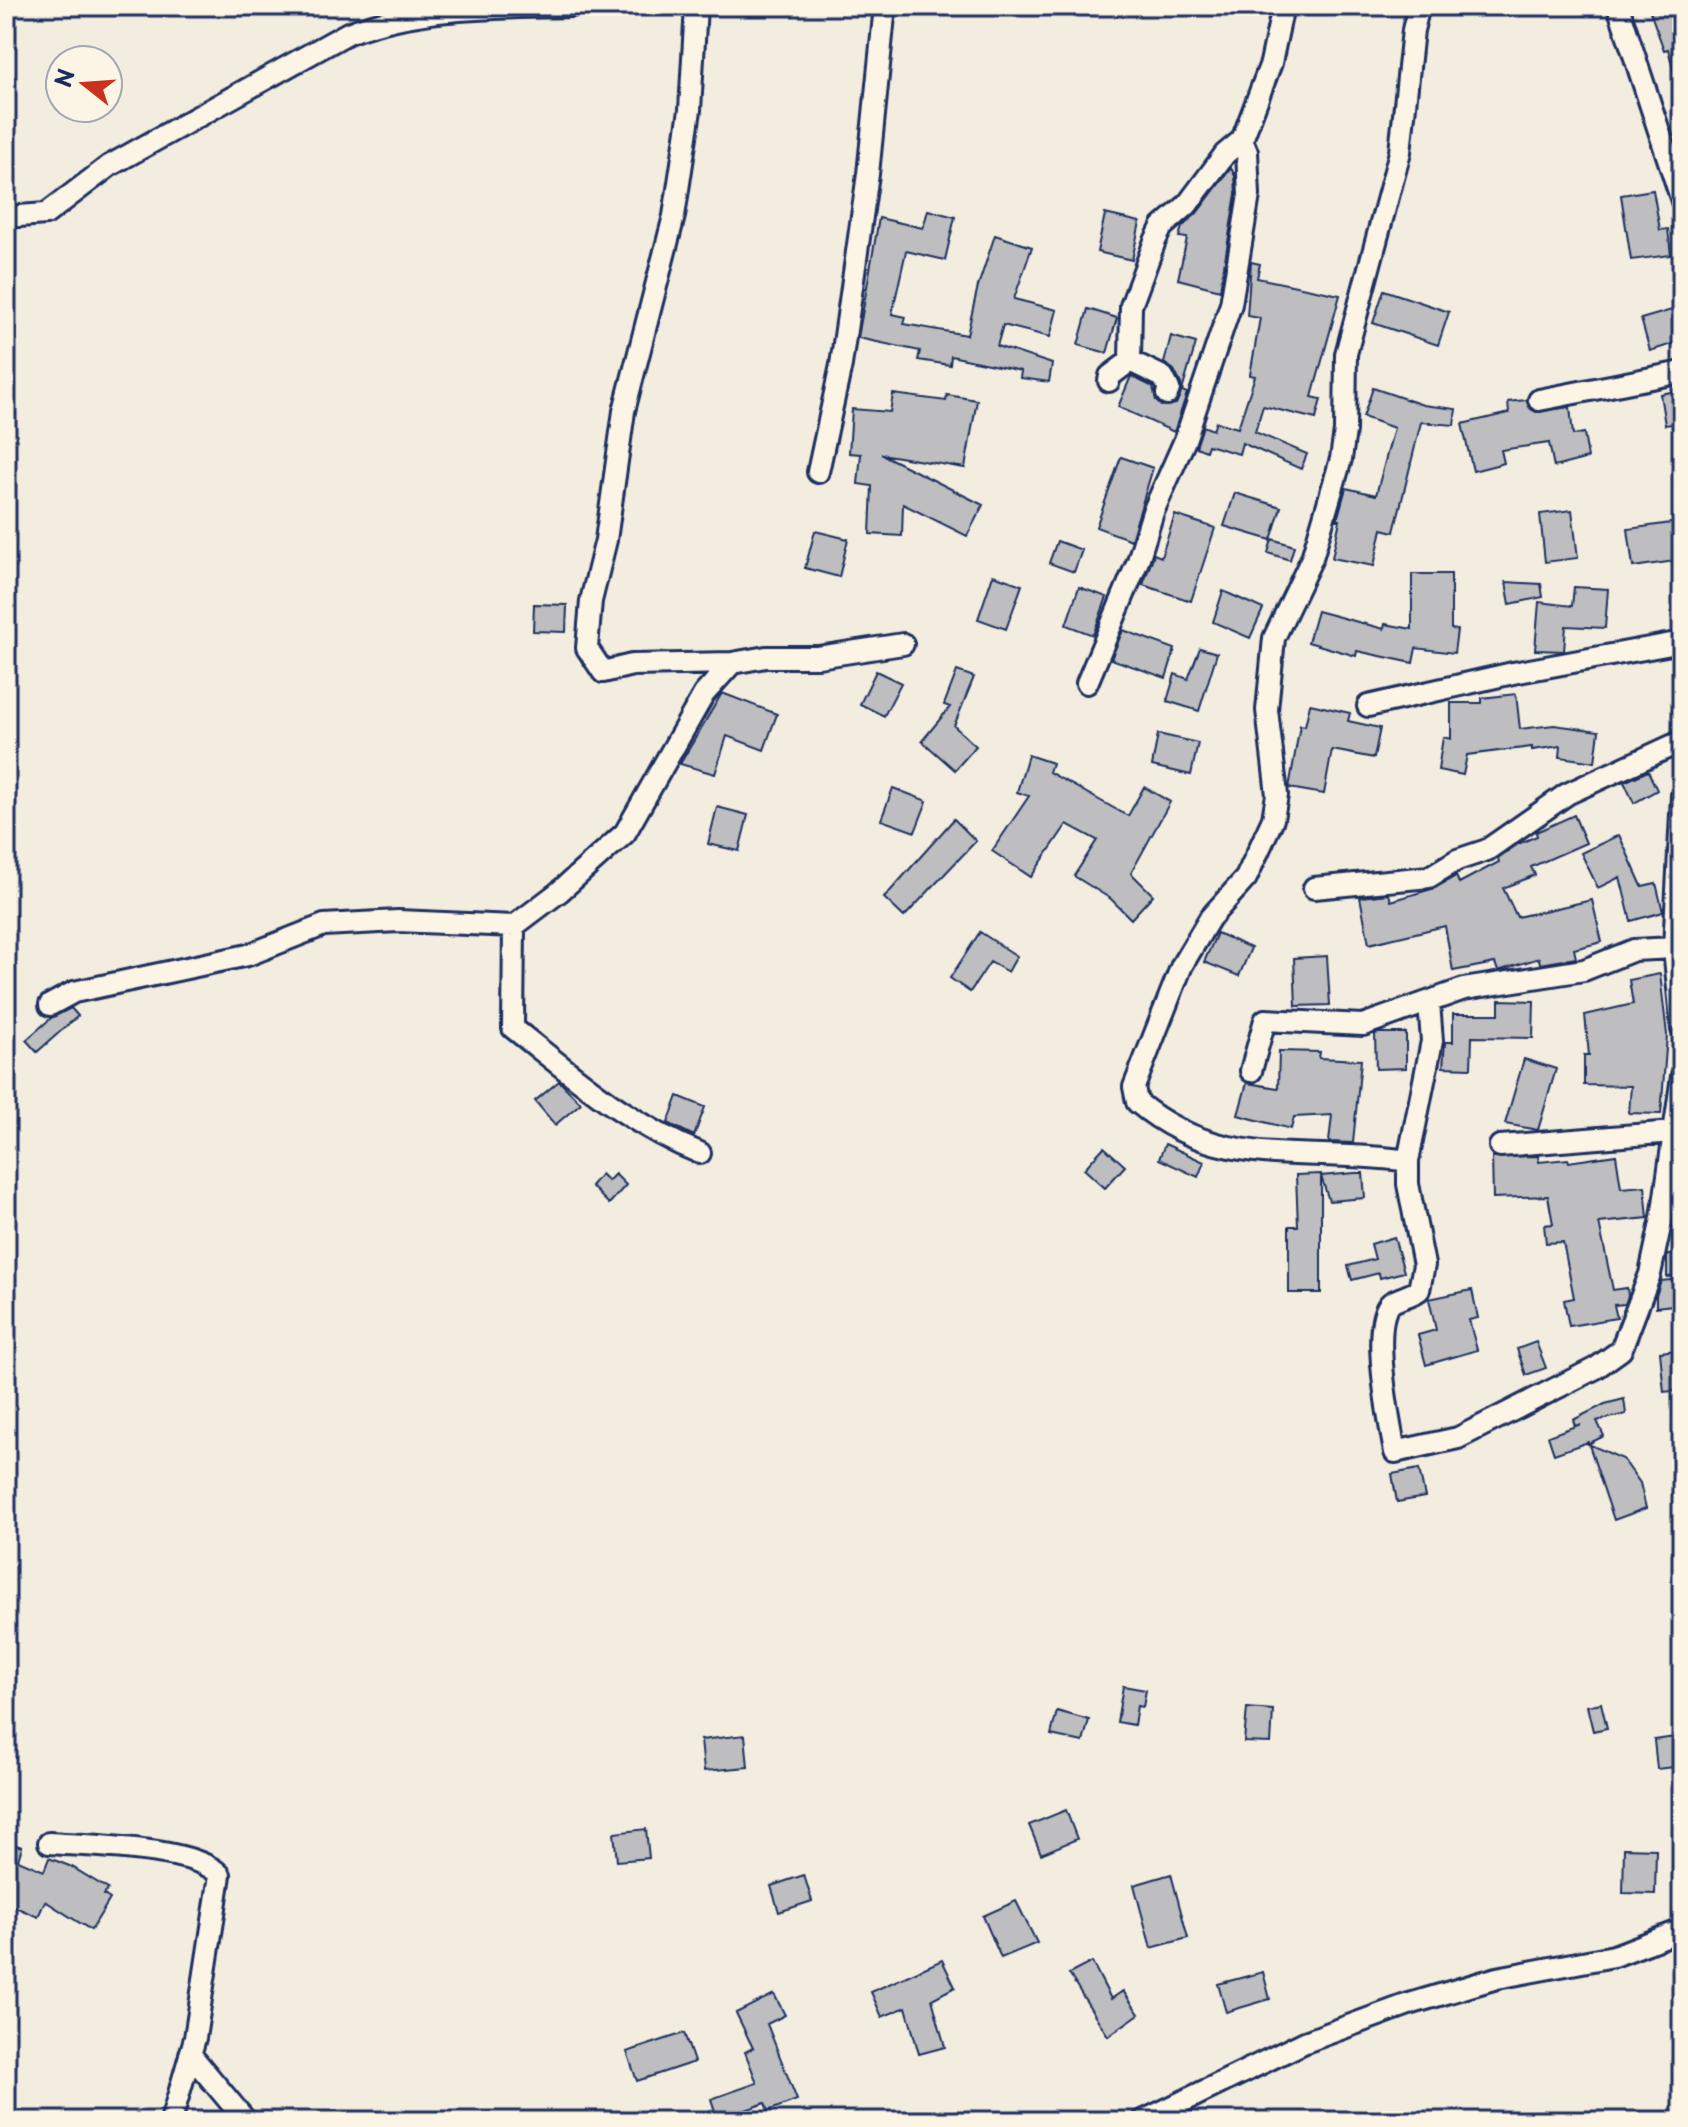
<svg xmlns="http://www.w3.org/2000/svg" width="1688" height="2127" font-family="'Playpen Sans',sans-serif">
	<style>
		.building { fill: #bebec0; stroke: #1b2f5e; stroke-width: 2 }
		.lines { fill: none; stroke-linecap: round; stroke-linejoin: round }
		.minor-casing { stroke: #1b2f5e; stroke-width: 26 }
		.minor { stroke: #fcf5e5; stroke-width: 20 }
	</style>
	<rect width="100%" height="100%" fill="#f3ede0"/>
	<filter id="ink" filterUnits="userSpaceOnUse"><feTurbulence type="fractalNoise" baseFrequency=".0125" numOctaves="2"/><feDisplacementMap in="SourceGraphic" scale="16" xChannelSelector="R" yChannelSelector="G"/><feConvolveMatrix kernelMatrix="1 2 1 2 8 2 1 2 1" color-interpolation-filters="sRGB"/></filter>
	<g filter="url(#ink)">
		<path class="building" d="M1648 6H1672L1682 35V84H1677L1668 49 1664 50Z
			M1231 168 1235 176 1236 194 1220 290 1178 279 1187 238 1179 237 1182 227 1197 213Z
			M1653 190 1660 230 1668 229 1671 255 1631 260 1621 195Z
			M928 210 955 217 945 260 906 251 892 314 906 317 904 324 967 335 978 286 995 235 1032 247 1014 299 1057 310 1050 337 1003 325 997 346 1052 364 1049 382 1020 378 1021 371 951 356 950 365 918 360 920 351 858 338 879 218 923 228Z
			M1105 214 1140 222 1132 260 1097 252Z
			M1251 262 1260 264 1257 278 1340 295 1312 397 1321 399 1316 419 1263 406 1255 432 1307 454 1301 469 1242 443 1239 454 1208 445 1206 451 1196 447 1203 426 1213 430 1216 422 1238 428 1255 376 1250 375 1260 318 1247 316Z
			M1384 290 1449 312 1438 345 1373 323Z
			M1682 307V341L1650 351 1641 319Z
			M1088 309 1117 318 1107 353 1078 345Z
			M1171 336 1196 343 1182 391 1187 393 1174 432 1118 407 1131 376 1153 387 1156 401 1161 406 1176 404 1181 393V384L1174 370 1164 363Z
			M1373 388 1423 405 1456 409 1454 425 1421 422 1394 532 1382 529 1374 566 1332 558 1340 520H1337L1346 488 1376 495 1394 428 1363 417Z
			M1676 391 1681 423 1665 425 1660 394Z
			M893 394 946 401 947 395 977 400 965 468 881 454 983 505 967 536 903 504 902 536 870 534 872 486 858 484 861 454 849 453 852 409 890 412Z
			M1526 400 1536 412 1570 407 1573 435 1584 433 1588 458 1554 467 1549 443 1501 450 1504 463 1473 471 1462 424 1509 413 1508 402Z
			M1121 457 1153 468 1131 540 1096 527Z
			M1235 493 1281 507 1271 540 1224 526Z
			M1572 510 1578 558 1545 562 1540 514Z
			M1175 515 1215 528 1191 601 1143 585 1154 554 1161 557Z
			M1679 522 1682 560 1633 567 1628 529Z
			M815 531 848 539 839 577 805 568Z
			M1272 539 1294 546 1290 560 1268 553Z
			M1057 541 1082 550 1074 572 1049 563Z
			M1412 574H1451V629L1457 630 1454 653 1416 648 1413 663 1357 651 1356 656 1308 642 1317 611 1384 629 1385 624 1412 629Z
			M993 575 1022 585 1006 629 978 619Z
			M1506 582 1541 584 1543 597 1510 604Z
			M1079 587 1107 597 1093 635 1066 625Z
			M1574 587 1608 589 1605 628 1566 626 1564 651 1535 650 1539 602 1572 606Z
			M1223 591 1263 609 1250 638 1213 622Z
			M534 604 567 605 566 632 533 631Z
			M1123 630 1175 649 1166 678 1111 659Z
			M1200 648 1217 653 1199 711 1167 701 1175 674 1188 679Z
			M876 671 901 683 884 716 860 704Z
			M957 671 974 677 954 726 976 746 955 770 922 741 950 707 944 705Z
			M722 693 777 714 764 750 727 736 715 774 680 764Z
			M1516 694 1520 729 1554 725 1599 731 1595 762 1560 757 1561 746 1532 750V747L1467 755 1463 775 1438 770 1443 737 1451 739V703H1482V698Z
			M1310 704 1350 713 1348 721 1380 728 1374 758 1332 750 1324 794 1289 788 1300 725 1305 726Z
			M1158 734 1198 743 1191 775 1152 766Z
			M1028 755 1052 763 1049 772 1128 816 1144 787 1170 802 1131 873 1153 895 1131 919 1111 899 1074 876 1097 840 1067 824 1031 877 992 851 1029 796 1017 792Z
			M1648 771 1657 790 1634 803 1624 782Z
			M893 788 927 801 915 832 881 820Z
			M717 807 748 815 739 851 708 844Z
			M1574 815 1586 843 1531 867 1535 875 1503 888 1517 917 1592 900 1602 942 1574 949 1576 958 1540 964 1539 958 1498 971 1495 963 1453 971 1445 926 1369 944 1360 897 1389 894 1391 901 1435 888 1456 876 1459 883 1499 862 1498 858 1518 844 1537 836 1536 832Z
			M954 819 976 841 904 917 884 898Z
			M1619 835 1642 886 1656 883 1663 912 1631 921 1620 877 1598 888 1581 853Z
			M980 932 1017 956 1008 972 990 962 970 992 950 978Z
			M1217 933 1251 948 1239 976 1204 962Z
			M1327 956 1330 1005 1296 1006 1294 958Z
			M1660 974 1667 1035 1661 1114 1629 1113 1631 1086 1584 1085V1055H1589L1585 1015 1633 1004 1629 980Z
			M1499 1000 1534 1001 1533 1038 1472 1037 1471 1068 1443 1067 1445 1042H1453V1014H1499Z
			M71 1008 78 1016 37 1052 26 1040 51 1018Z
			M1379 1033H1406V1068L1376 1069 1375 1034Z
			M1279 1051 1320 1052 1319 1058 1361 1060 1353 1143 1329 1142 1332 1115 1294 1117 1291 1129 1238 1115 1247 1083 1278 1088Z
			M1524 1059 1556 1069 1538 1130 1505 1124Z
			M559 1081 581 1103 555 1125 535 1101Z
			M678 1096 705 1107 694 1136 668 1123Z
			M1165 1144 1204 1162 1198 1177 1159 1159Z
			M1104 1147 1125 1166 1105 1188 1084 1169Z
			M1616 1155 1621 1188 1645 1186 1648 1218 1599 1223 1613 1290 1627 1288 1628 1296 1625 1304 1614 1305 1617 1318 1569 1326 1564 1300 1574 1298 1563 1242 1546 1243 1544 1225 1553 1224 1548 1196 1493 1198 1492 1157 1538 1156 1539 1162 1568 1159 1569 1162Z
			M1355 1173H1363L1365 1198 1329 1201 1321 1176Z
			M601 1174 608 1181 615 1174 626 1185 609 1204 591 1186Z
			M1321 1174V1293H1289V1226H1298L1296 1175Z
			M1394 1237 1404 1272 1380 1278 1379 1273 1352 1280 1348 1266 1375 1259 1371 1244Z
			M1682 1254V1276L1667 1277V1255Z
			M1680 1279 1682 1304 1656 1307V1296L1661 1281Z
			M1472 1290 1478 1318 1469 1320 1477 1350 1426 1365 1418 1335 1436 1330 1429 1299Z
			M1536 1342 1546 1368 1526 1375 1517 1349Z
			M1677 1350 1681 1390 1664 1392 1660 1352Z
			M1624 1399 1626 1414 1597 1421 1604 1436 1588 1444 1623 1459 1640 1483 1646 1508 1614 1520 1588 1442 1554 1454 1548 1436 1581 1424 1575 1426 1573 1420 1605 1404Z
			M1419 1469 1425 1497 1397 1502 1392 1474Z
			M1123 1686 1146 1690 1143 1707 1137 1706 1134 1725 1117 1722Z
			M1601 1703 1607 1728 1593 1731 1587 1706Z
			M1247 1708 1273 1710 1271 1743 1244 1742Z
			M1057 1711 1089 1720 1083 1742 1051 1735Z
			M745 1735 748 1767 704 1771 701 1740Z
			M1682 1736V1766L1657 1769 1654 1740Z
			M1066 1810 1077 1839 1041 1854 1029 1825Z
			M646 1829 649 1858 617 1861 614 1833Z
			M6 1842 22 1847 18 1860 44 1871 49 1858 72 1867 108 1889 104 1895 110 1899 91 1930 45 1901 38 1917 6 1903Z
			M1624 1848 1656 1849 1655 1894 1623 1893Z
			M1171 1874 1188 1938 1151 1948 1134 1885Z
			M804 1875 812 1901 779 1912 771 1886Z
			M1016 1901 1037 1943 1001 1958 983 1916Z
			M942 1960 955 1987 932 1999 945 2047 919 2054 906 2007 882 2017 871 1992Z
			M1092 1962 1111 1999 1123 1991 1139 2014 1108 2036 1069 1974Z
			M1263 1972 1270 1999 1226 2012 1218 1984Z
			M774 1994 785 2015 767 2024 797 2100 768 2111 765 2103 718 2120 711 2099 757 2083 745 2052 753 2048 736 2013Z
			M684 2033 694 2062 637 2081 627 2052Z"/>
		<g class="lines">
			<defs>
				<path id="minor" d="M696 6 690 110 674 216 624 411 606 540 591 601 587 648 603 672 632 665 732 663
					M1618 6 1682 201
					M6 217 46 214 109 166 348 33C420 6 495 8 571 6
					M1130 361 1163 377 1169 389 1167 394
					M1109 381 1110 376 1130 361 1131 306 1155 241 1162 227 1187 205 1225 154 1242 140 1271 63 1283 6
					M1539 400 1682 372
					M818 472 841 365 868 174 885 6
					M1087 683 1138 561 1153 512 1185 440 1231 304 1249 195 1247 152 1242 140
					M1368 706 1513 673 1682 642
					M1682 795 1674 948 1682 1029
					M1314 888 1429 877 1457 860 1487 850 1567 794 1682 741
					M1429 1003 1432 1041 1408 1161V1184L1424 1265 1419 1290C1411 1296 1398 1298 1391 1303 1369 1320 1390 1426 1395 1452L1458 1438 1596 1368 1621 1350 1650 1274 1662 1218 1682 1076
					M50 1005 74 992 248 955 324 925 398 921 514 926
					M1251 1071 1265 1020 1363 1025 1464 989 1584 970 1634 950 1674 948
					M1500 1146 1673 1132
					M700 1153C629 1125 573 1075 513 1028L514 926 559 892 625 833 704 694 732 663 766 657H818L903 644
					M1408 1161C1310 1146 1221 1173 1137 1102L1134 1087 1182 965 1210 918 1246 878 1273 819 1277 795 1267 710 1274 638 1312 558 1341 459 1345 431 1346 354 1400 152 1413 30 1419 6
					M49 1843C89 1846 194 1847 220 1875L195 2038 171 2121
					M190 2054 246 2121
					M1143 2121 1305 2042 1406 2005 1497 1978 1614 1956 1682 1930"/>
			</defs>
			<use href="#minor" class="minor-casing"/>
			<use href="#minor" class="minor"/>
		</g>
	</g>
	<rect width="1688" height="2127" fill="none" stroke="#fcf5e5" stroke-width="32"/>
	<rect x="16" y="16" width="1656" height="2095" fill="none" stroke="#1b2f5e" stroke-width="3" filter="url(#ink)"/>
	<g transform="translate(84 84) rotate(287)"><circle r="38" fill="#fcf5e5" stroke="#a2a6af" stroke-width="2"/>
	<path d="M0-6L14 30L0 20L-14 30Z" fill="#c8321e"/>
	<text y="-12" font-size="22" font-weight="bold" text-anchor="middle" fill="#1b2f5e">N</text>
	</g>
</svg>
